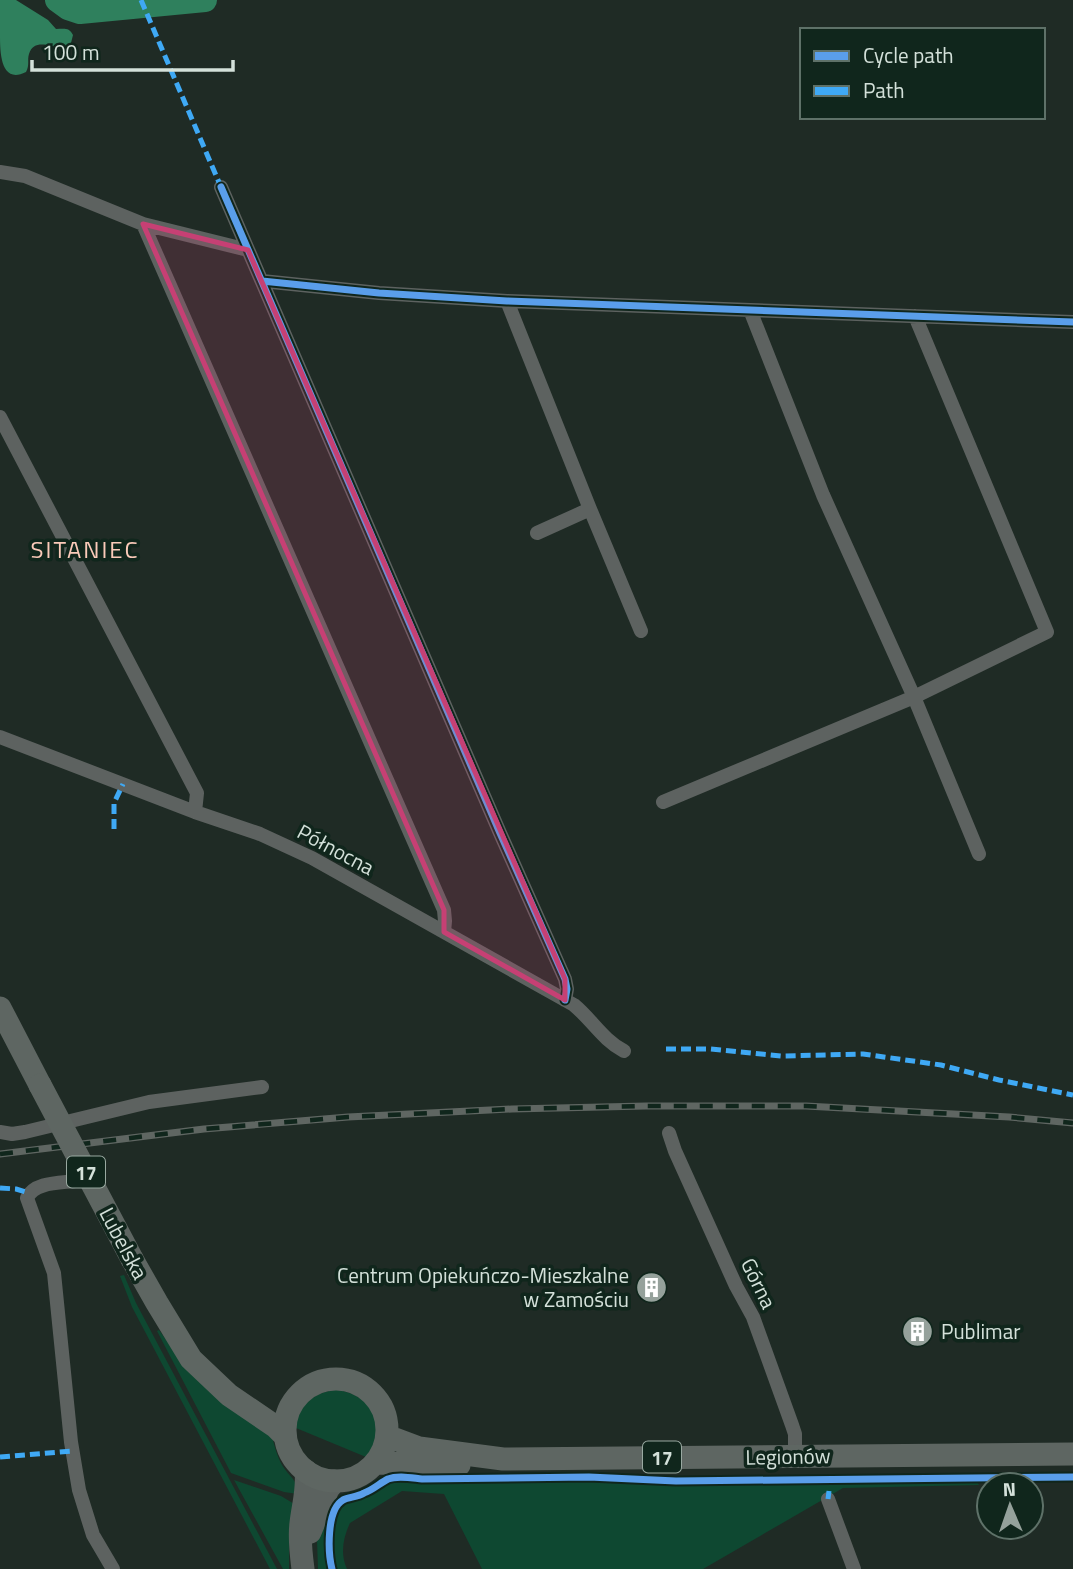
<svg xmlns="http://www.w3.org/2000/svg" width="1073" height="1569" font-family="'Titillium Web',sans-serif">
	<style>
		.green { fill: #0e4831 }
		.water { fill: #2f805d }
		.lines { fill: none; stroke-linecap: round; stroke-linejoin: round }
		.river { stroke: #2f805d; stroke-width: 24 }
		.minor { stroke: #5d6260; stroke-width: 14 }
		.primary { stroke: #5b625f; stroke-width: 23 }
		.trunk { stroke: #5e6662; stroke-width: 23 }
		.rail-casing { stroke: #5f6662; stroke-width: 7 }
		.rail { stroke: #10261c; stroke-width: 4.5; stroke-dasharray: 13; stroke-linecap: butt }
		.trunk-bridge { stroke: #5e6662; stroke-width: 23 }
		.quiet { stroke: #3fa9f5; stroke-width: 5; stroke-dasharray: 10 5; stroke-linecap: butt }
		.cycleway-casing { stroke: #10261c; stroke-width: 11 }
		.cycleway { stroke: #5a9eea; stroke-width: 7 }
		.marked { fill: #c64074; fill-opacity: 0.2; stroke: #c64074; stroke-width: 5; stroke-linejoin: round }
		.labels { text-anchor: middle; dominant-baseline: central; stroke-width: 7; stroke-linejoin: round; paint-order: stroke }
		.shield { fill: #10261c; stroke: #99a9a1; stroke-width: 2 }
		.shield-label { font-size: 19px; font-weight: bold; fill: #d4e1da }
		.street-label { font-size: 21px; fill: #d4e1da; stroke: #10261c }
		.poi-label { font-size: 21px; fill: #d4e1da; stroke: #10261c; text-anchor: end }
		.quarter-label { font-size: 24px; letter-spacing: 2px; fill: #facab9; stroke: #10261c }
	</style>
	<rect width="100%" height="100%" fill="#1f2b25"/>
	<path class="green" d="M124 1275 136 1303 277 1569H270L132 1307 120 1276Z
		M159 1330 172 1348 272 1437C275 1447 277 1456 282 1465 290 1478 296 1477 298 1494L284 1492 231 1473 157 1331Z
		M336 1390C372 1393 390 1429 366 1457L296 1428C298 1405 314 1392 336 1390Z
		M234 1480 281 1496 296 1505 289 1538V1569H283Z
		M392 1480H587L673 1485 976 1480 979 1485 843 1488 703 1569H482L444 1494 402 1491 350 1523C343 1538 340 1554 347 1569H335C332 1554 330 1516 343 1504 347 1501 353 1500 358 1499 371 1495 380 1486 392 1480Z
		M323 1513 330 1516 327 1541 330 1569H318L317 1540Z"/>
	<path class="water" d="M0 0H16L48 20 56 29C64 29 69 27 73 35L71 43 62 48C51 47 34 38 29 54 27 60 30 65 26 72 0 85 0 51 0 34 0 22 0 11 0 0Z"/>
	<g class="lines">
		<path class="river" d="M57 0 68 8 80 12 205 0"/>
		<path class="minor" d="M0 172 25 176 143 224 248 250
			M221 187 500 833 565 979 567 989 565 1000
			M143 224 444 910 445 921 444 932
			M262 281 379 293 507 301 1073 322
			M507 301 590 509 641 631
			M750 310 823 495 914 697 979 854
			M0 417 197 793 195 812
			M537 533 590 509
			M0 737 195 812 260 834 312 858 574 1005C592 1020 603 1040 624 1051
			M663 802 914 697 1047 632 915 316
			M0 1132 12 1134 25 1132 149 1102 262 1087
			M669 1133 675 1151 736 1286 753 1317 792 1425 795 1434V1456
			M75 1181C60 1183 34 1182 27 1198L54 1273 71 1442 79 1490 93 1535 113 1569
			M828 1499 854 1569"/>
		<path class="primary" d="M310 1532 328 1489 335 1481
			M303 1569C301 1554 299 1538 301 1523 303 1505 308 1490 306 1471"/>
		<path class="trunk" d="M0 1008 40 1085
			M132 1259 157 1303 191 1359 229 1395 276 1427 285 1436
			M285 1430a51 51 0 1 1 102 0a51 51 0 1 1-102 0Z
			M387 1436 419 1448 503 1459 1073 1454
			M375 1463 459 1465"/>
		<defs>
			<path id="rail" d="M0 1154 204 1129 348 1117 512 1109 646 1106H806L1009 1117 1073 1123"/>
		</defs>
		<use href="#rail" class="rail-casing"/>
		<use href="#rail" class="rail"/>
		<path class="trunk-bridge" d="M40 1085 132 1259"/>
		<path class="quiet" d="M141 0 221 187
			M114 829V803L123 784
			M666 1049H711L781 1056 863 1054 941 1065 999 1080 1073 1095
			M0 1188 16 1189 29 1193
			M0 1457 72 1451
			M828 1499 829 1491"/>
		<defs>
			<path id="cycleway" d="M221 187 500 833 565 979 567 989 565 1000
				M262 281 379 293 507 301 1073 322
				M332 1569C328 1553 326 1510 343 1500 349 1497 358 1497 364 1493 373 1490 380 1483 388 1479 398 1475 412 1478 422 1479L589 1477 676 1481 1073 1477"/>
		</defs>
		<use href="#cycleway" class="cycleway-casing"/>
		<use href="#cycleway" class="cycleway"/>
	</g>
	<path class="marked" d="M143 224 248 250 565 979V1000L444 932V910Z"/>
	<defs>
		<symbol id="building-disc" viewBox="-11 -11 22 22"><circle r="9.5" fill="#95a19b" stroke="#10261c"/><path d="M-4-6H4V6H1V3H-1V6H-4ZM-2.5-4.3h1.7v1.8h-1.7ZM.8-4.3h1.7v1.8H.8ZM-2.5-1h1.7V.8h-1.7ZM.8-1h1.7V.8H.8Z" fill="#fff"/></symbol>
	</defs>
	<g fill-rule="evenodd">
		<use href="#building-disc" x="634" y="1270" width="35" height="35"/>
		<use href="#building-disc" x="900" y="1314" width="35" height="35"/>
	</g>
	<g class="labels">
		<g class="shield">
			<rect x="67" y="1156.5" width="38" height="31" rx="5"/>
			<rect x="643" y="1441.5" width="38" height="31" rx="5"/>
		</g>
		<g class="shield-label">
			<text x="86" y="1172">17</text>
			<text x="662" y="1457">17</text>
		</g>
		<g class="street-label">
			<text transform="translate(336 849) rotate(28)">Północna</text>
			<text transform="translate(124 1243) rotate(62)">Lubelska</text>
			<text transform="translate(759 1283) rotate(64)">Górna</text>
			<text transform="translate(788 1456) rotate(-1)">Legionów</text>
		</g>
		<g class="poi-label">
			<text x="629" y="1275">Centrum Opiekuńczo-Mieszkalne<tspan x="629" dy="24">w Zamościu</tspan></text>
			<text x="941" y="1331" text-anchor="start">Publimar</text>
		</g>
		<g class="quarter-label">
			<text x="85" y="549">SITANIEC</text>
		</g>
	</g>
	<rect x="800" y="28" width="245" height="91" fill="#10261c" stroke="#5e7168" stroke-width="2"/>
	<rect x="814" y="51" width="35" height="10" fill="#5a9eea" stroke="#5e7168" stroke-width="2"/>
	<text x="863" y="63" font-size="21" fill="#d4e1da">Cycle path</text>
	<rect x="814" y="86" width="35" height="10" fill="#3fa9f5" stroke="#5e7168" stroke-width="2"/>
	<text x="863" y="98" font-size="21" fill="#d4e1da">Path</text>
	<g transform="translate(1010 1506) rotate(358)"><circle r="33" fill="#10261c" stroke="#5e7168" stroke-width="2"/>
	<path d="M0-5L12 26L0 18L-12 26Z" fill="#95a19b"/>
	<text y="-10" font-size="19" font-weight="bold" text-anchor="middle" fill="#d4e1da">N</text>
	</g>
	<path d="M32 60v10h201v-10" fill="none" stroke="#d4e1da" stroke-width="3.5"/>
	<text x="42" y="60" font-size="21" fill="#d4e1da" stroke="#10261c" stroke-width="5" paint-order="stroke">100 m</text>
</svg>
